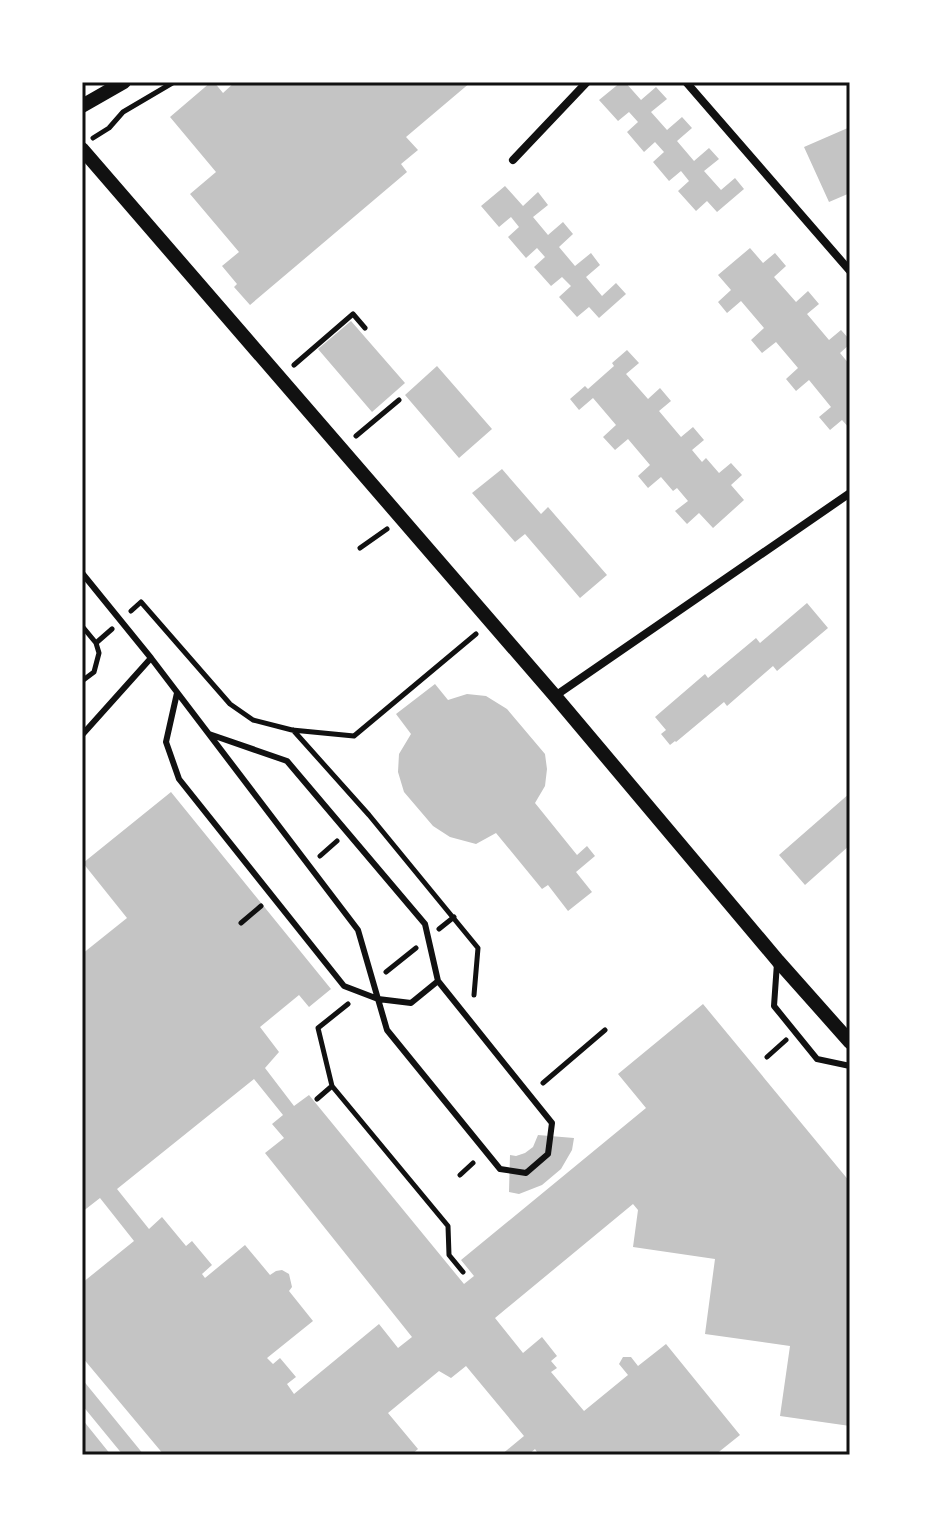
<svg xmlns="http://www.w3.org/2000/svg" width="932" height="1537" font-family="'Playfair Display',serif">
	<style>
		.building { fill: #c4c4c4; fill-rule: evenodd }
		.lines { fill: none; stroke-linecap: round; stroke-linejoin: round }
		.path { stroke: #111; stroke-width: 5 }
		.service { stroke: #111; stroke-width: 6 }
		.minor { stroke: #111; stroke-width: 8 }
		.tertiary { stroke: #111; stroke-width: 14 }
		.neatline { fill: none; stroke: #111; stroke-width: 3 }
	</style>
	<rect width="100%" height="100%" fill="#fff"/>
	<path class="building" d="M211 82H214L223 93 235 82H471L406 137 418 150 401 164 407 172 250 305 234 287 237 284 222 266 239 252 190 194 216 172 170 117Z
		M621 82H625L641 100 656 87 667 99 651 112 667 130 682 117 692 128 677 141 694 161 709 148 719 159 704 171 721 190 735 178 744 189 717 212 707 201 696 211 678 191 689 181 681 171 669 181 653 162 664 152 655 142 644 152 627 132 638 122 629 112 618 121 599 100Z
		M850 127V193L829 202 804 147Z
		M505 186 523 206 538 192 548 205 533 217 548 235 563 222 573 234 559 247 575 266 591 253 600 265 586 277 602 296 616 283 626 294 599 318 589 307 577 317 559 297 571 286 562 277 551 286 534 267 545 257 537 248 526 258 508 237 519 227 511 217 499 227 481 206Z
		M750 248 763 263 775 253 786 266 774 277 796 302 808 291 819 304 807 314 829 340 841 330 850 340V344L840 353 850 365V429L842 420 830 430 819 417 831 407 809 380 796 391 786 379 798 368 776 342 762 353 751 340 764 328 741 301 727 313 718 302 731 290 718 275Z
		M351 321 405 383 372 412 318 349Z
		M627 350 639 363 626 374 648 399 660 388 671 401 659 411 681 437 693 427 704 440 692 450 702 462 706 458 719 473 731 463 742 475 731 485 744 500 713 528 699 513 687 524 675 511 688 501 677 488 673 491 661 477 648 488 638 476 650 465 628 439 615 450 603 437 616 425 593 398 579 410 570 399 585 386 588 389 614 366 612 363Z
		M437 366 492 429 459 458 405 395Z
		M502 469 541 514 548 507 607 575 580 598 525 534 515 542 472 493Z
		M807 603 828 628 777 671 773 666 727 706 724 702 676 742 675 741 670 745 661 734 666 730 655 717 705 674 708 678 756 638 760 643Z
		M435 684 448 700 467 694 486 696 507 709 545 754 547 769 545 786 535 803 577 855 587 846 595 856 576 872 592 892 568 911 548 885 542 889 496 833 476 844 450 837 433 826 404 792 398 772 399 754 411 734 396 714Z
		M171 792 331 989 309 1007 299 995 260 1027 279 1052 265 1068 294 1106 309 1095 464 1284 474 1276 461 1260 646 1108 618 1074 703 1004 850 1182V1426L780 1416 790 1346 705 1334 715 1259 633 1247 638 1210 633 1204 495 1318 523 1353 542 1337 557 1356 551 1361 557 1368 551 1372 584 1411 628 1375 619 1364 623 1357H631L638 1366 666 1344 740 1435 715 1455H539L535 1449 528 1455H501L524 1436 466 1366 451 1378 439 1371 388 1413 418 1449 411 1455H164L82 1357V1283L134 1241 100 1198 82 1212V954L127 918 83 863ZM254 1079 283 1115 272 1124 284 1138 265 1153 412 1337 398 1348 379 1324 294 1394 287 1384 296 1377 280 1358 273 1364 267 1358 313 1321 289 1291 292 1287 289 1274 282 1270 276 1271 270 1275 245 1245 205 1278 202 1274 212 1265 192 1241 186 1246 162 1217 149 1229 117 1189Z
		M850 793V845L805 885 779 855Z
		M538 1135 574 1138 572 1150 561 1169 542 1185 519 1194 509 1192 510 1155 516 1156 525 1153 533 1147Z
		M82 1379 144 1455H123L82 1405Z
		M82 1419 111 1455H82Z"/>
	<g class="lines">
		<path class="path" d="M93 138 109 128 123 112 174 82
			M294 365 353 314 365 328
			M356 436 399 400
			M360 548 387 529
			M131 611 141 602 230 704 253 720 292 730 354 736 476 634
			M82 626 96 643 112 629
			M82 681 94 672 99 653 96 643
			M293 730 369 815 478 948 474 995
			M320 856 337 841
			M241 923 261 906
			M439 929 454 917
			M386 972 416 948
			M767 1057 786 1040
			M543 1083 605 1030
			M332 1086 448 1226 449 1255 463 1272
			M317 1099 332 1086 318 1028 348 1004
			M460 1175 473 1163"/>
		<path class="service" d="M82 573 151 658 358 930 387 1030 500 1169 526 1173 548 1154 552 1123 438 981 425 924 287 761 209 734
			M177 693 166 742 179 779 344 986 378 999 411 1003 438 981
			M82 735 151 658
			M777 963 774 1006 817 1059 850 1066"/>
		<path class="minor" d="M686 82 850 271
			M513 160 587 82
			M555 696 850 493"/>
		<path class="tertiary" d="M82 106 124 82
			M82 149 555 696 778 961 850 1042"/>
	</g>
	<rect width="932" height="1537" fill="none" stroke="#ffffff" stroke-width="168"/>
	<rect x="84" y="84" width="764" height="1369" class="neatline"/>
</svg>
